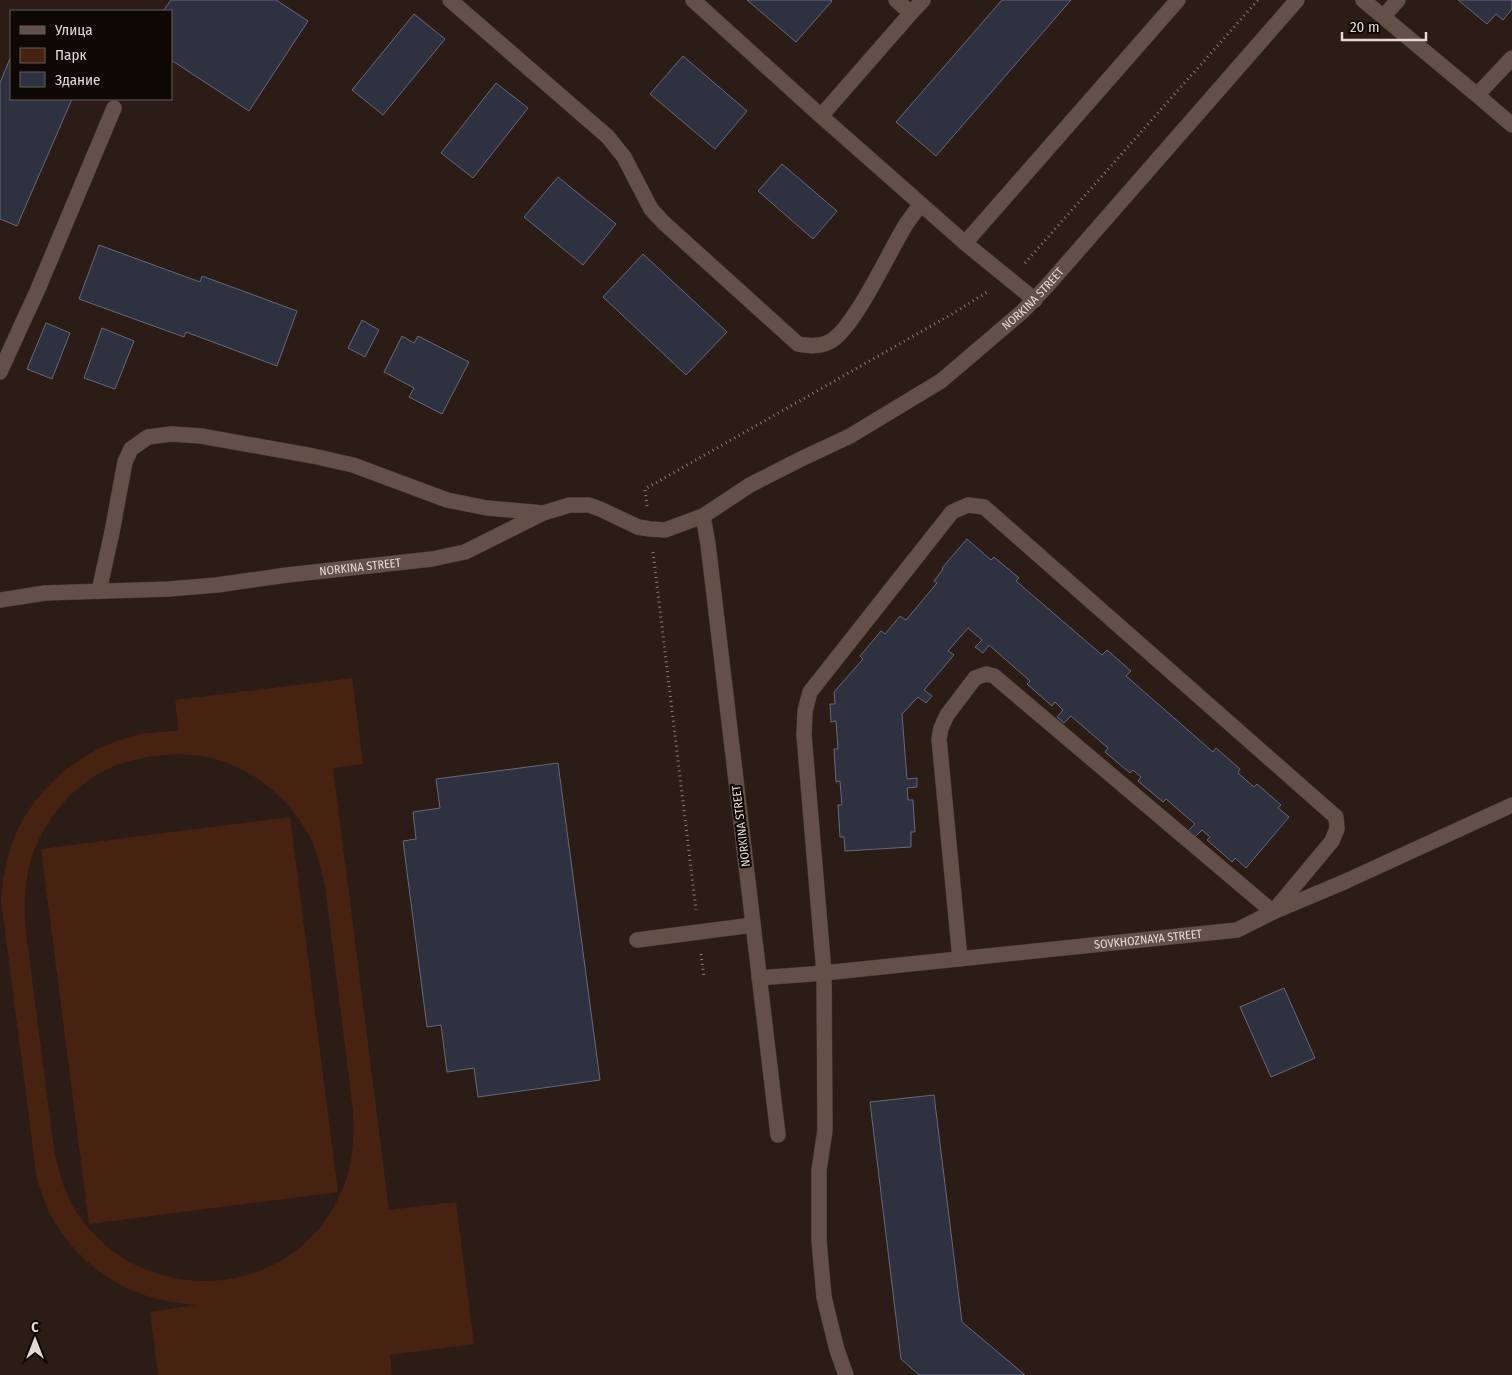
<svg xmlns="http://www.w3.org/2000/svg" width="1512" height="1375" font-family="'Fira Sans Condensed',sans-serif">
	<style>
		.green { fill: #482211; fill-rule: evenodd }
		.building { fill: #2e3140; stroke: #66697a }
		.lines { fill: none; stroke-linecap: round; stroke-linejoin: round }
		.lane-casing { stroke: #453935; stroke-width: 16 }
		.street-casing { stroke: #453935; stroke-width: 16 }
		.path { stroke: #897c77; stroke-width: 3; stroke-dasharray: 1 4; stroke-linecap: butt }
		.lane { stroke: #635149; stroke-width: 15 }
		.street { stroke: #635149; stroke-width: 15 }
		.labels { text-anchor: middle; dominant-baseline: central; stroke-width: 4.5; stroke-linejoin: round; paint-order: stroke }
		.street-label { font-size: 12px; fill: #e3d8d4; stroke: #0f0906 }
	</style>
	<rect width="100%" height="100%" fill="#2c1c16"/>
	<path class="green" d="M352 678 363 764 333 768 389 1210 456 1202 474 1344 390 1355 392 1375H158L150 1312 196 1305C179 1303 163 1301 147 1296 112 1285 79 1259 59 1229 49 1214 43 1197 37 1180L1 899C3 881 5 864 11 847 28 795 74 754 126 738 143 732 161 732 179 731L175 700ZM179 754C187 755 195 755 202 756 249 764 290 797 311 839 318 854 321 870 325 886L353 1111C355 1144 352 1174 336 1203 284 1302 142 1307 79 1216 65 1196 59 1173 54 1150L25 924C25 909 24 894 27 878 33 832 69 785 112 767 134 758 156 755 179 754Z
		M290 817 338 1192 89 1224 41 849Z"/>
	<path class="building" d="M171 0H276L308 21 249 111 171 60V11H163Z
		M747 0H831L832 1 796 42Z
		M1002 0H1071L936 156 896 122Z
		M1458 0H1512V9L1503 20 1496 14 1487 24Z
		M414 14 445 39 383 115 352 90Z
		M11 56V99H72L17 226 0 219V83Z
		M683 56 747 111 715 149 650 94Z
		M496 83 528 108 473 178 441 153Z
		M782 164 837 211 813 239 758 191Z
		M558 177 616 224 583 265 524 217Z
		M99 245 200 282 202 276 297 311 277 366 186 332 184 337 79 299Z
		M643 254 727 332 686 375 603 297Z
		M362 320 379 330 365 357 348 348Z
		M46 323 70 333 52 379 27 369Z
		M102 328 134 341 115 389 84 378Z
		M402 336 414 343 418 336 469 362 442 414 409 397 414 388 384 372Z
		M967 539 991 560 994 557 1019 578 1016 581 1102 655 1107 650 1131 671 1126 676 1213 752 1216 748 1240 769 1238 773 1254 787 1257 784 1281 805 1278 808 1289 817 1246 868 1235 858 1232 862 1207 840 1210 837 1202 830 1195 837 1188 831 1195 824 1166 799 1163 802 1138 781 1141 777 1133 770 1130 773 1105 752 1108 748 1071 716 1064 723 1057 717 1063 710 1055 702 1052 706 1027 684 1030 681 989 645 983 653 975 647 982 640 968 628 948 651 954 655 924 690 932 696 926 703 918 697 902 714 907 779 917 778V787L907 788 908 800H913L915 832H911V847L845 851 844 837H840L838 805H842L840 781 836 782 834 749H838L836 721 831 722 830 704H835L834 692 863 659 860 656 881 631 885 634 900 616 906 620 937 583 934 581 943 569 942 568Z
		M558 763 600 1080 478 1097 474 1068 447 1072 441 1025 427 1027 403 841 416 839 413 812 440 808 436 779Z
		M1284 988 1315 1058 1271 1077 1240 1007Z
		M934 1095 962 1322 1025 1375H919L901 1359 870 1102Z"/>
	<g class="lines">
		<defs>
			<path id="lane" d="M450 0 608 137 624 157 651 209 664 223 798 344C809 346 819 347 829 342 853 331 889 252 905 226 910 218 916 211 921 204
				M693 0 821 116 911 13
				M896 0 911 13 923 0
				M1363 0 1477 95 1512 58
				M1383 17 1398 0
				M1477 95 1512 125
				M821 116 965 243 1035 300
				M965 243 1178 0
				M0 372 38 289 114 108
				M99 591 112 532 125 462 131 449 148 437 171 434 201 436 313 456 353 465 447 500 487 508 543 513
				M637 940 753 925
				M824 973 804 735 805 711 810 692 952 512 968 505 984 507 1336 817 1337 829 1332 841 1273 912 994 676 986 674 975 678 947 715 941 728 939 739 960 959"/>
			<g id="street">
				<path id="s1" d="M0 600 45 593 169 589 217 585 287 575 432 559 465 552 543 513 570 505H589L600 509 638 527 650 529 665 530 703 516"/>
				<path d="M824 973 825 1130 819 1170V1240L824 1297 837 1350 846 1375"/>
				<path id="s2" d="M759 978 824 973 1237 930 1273 912 1344 882 1512 805"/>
				<path id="s3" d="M778 1135 708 544 703 516 750 485 801 459 850 436 941 381 1023 311 1047 286 1297 0"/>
			</g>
		</defs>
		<use href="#lane" class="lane-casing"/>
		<use href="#street" class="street-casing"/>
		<path class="path" d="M1025 263 1258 0
			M647 506 645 489 952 314 989 291
			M653 552 696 910
			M701 954 704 978"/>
		<use href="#lane" class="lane"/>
		<use href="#street" class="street"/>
	</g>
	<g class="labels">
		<g class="street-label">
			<text stroke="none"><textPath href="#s3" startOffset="1021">NORKINA STREET</textPath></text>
			<text stroke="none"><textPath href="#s1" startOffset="362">NORKINA STREET</textPath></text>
			<text transform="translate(741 826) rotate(-97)">NORKINA STREET</text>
			<text stroke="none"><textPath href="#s2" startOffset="391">SOVKHOZNAYA STREET</textPath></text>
		</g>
	</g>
	<rect x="10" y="10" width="162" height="90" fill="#0f0906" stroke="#645c58"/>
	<rect x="20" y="26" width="25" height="8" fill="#635149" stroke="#645c58"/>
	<text x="55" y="35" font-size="15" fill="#e3d8d4">Улица</text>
	<rect x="20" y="48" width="25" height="15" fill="#482211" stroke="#645c58"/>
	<text x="55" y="60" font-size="15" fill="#e3d8d4">Парк</text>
	<rect x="20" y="72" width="25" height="15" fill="#2e3140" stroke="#645c58"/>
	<text x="55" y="85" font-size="15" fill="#e3d8d4">Здание</text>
	<g transform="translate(35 1340)" stroke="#0f0906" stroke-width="4" paint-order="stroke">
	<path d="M0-4L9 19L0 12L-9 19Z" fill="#e3d8d4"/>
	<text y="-8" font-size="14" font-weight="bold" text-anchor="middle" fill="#e3d8d4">С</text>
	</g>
	<path d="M1342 32v8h84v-8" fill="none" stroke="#e3d8d4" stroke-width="2.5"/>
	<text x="1350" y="32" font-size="15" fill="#e3d8d4" stroke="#0f0906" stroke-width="4" paint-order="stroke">20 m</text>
</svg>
